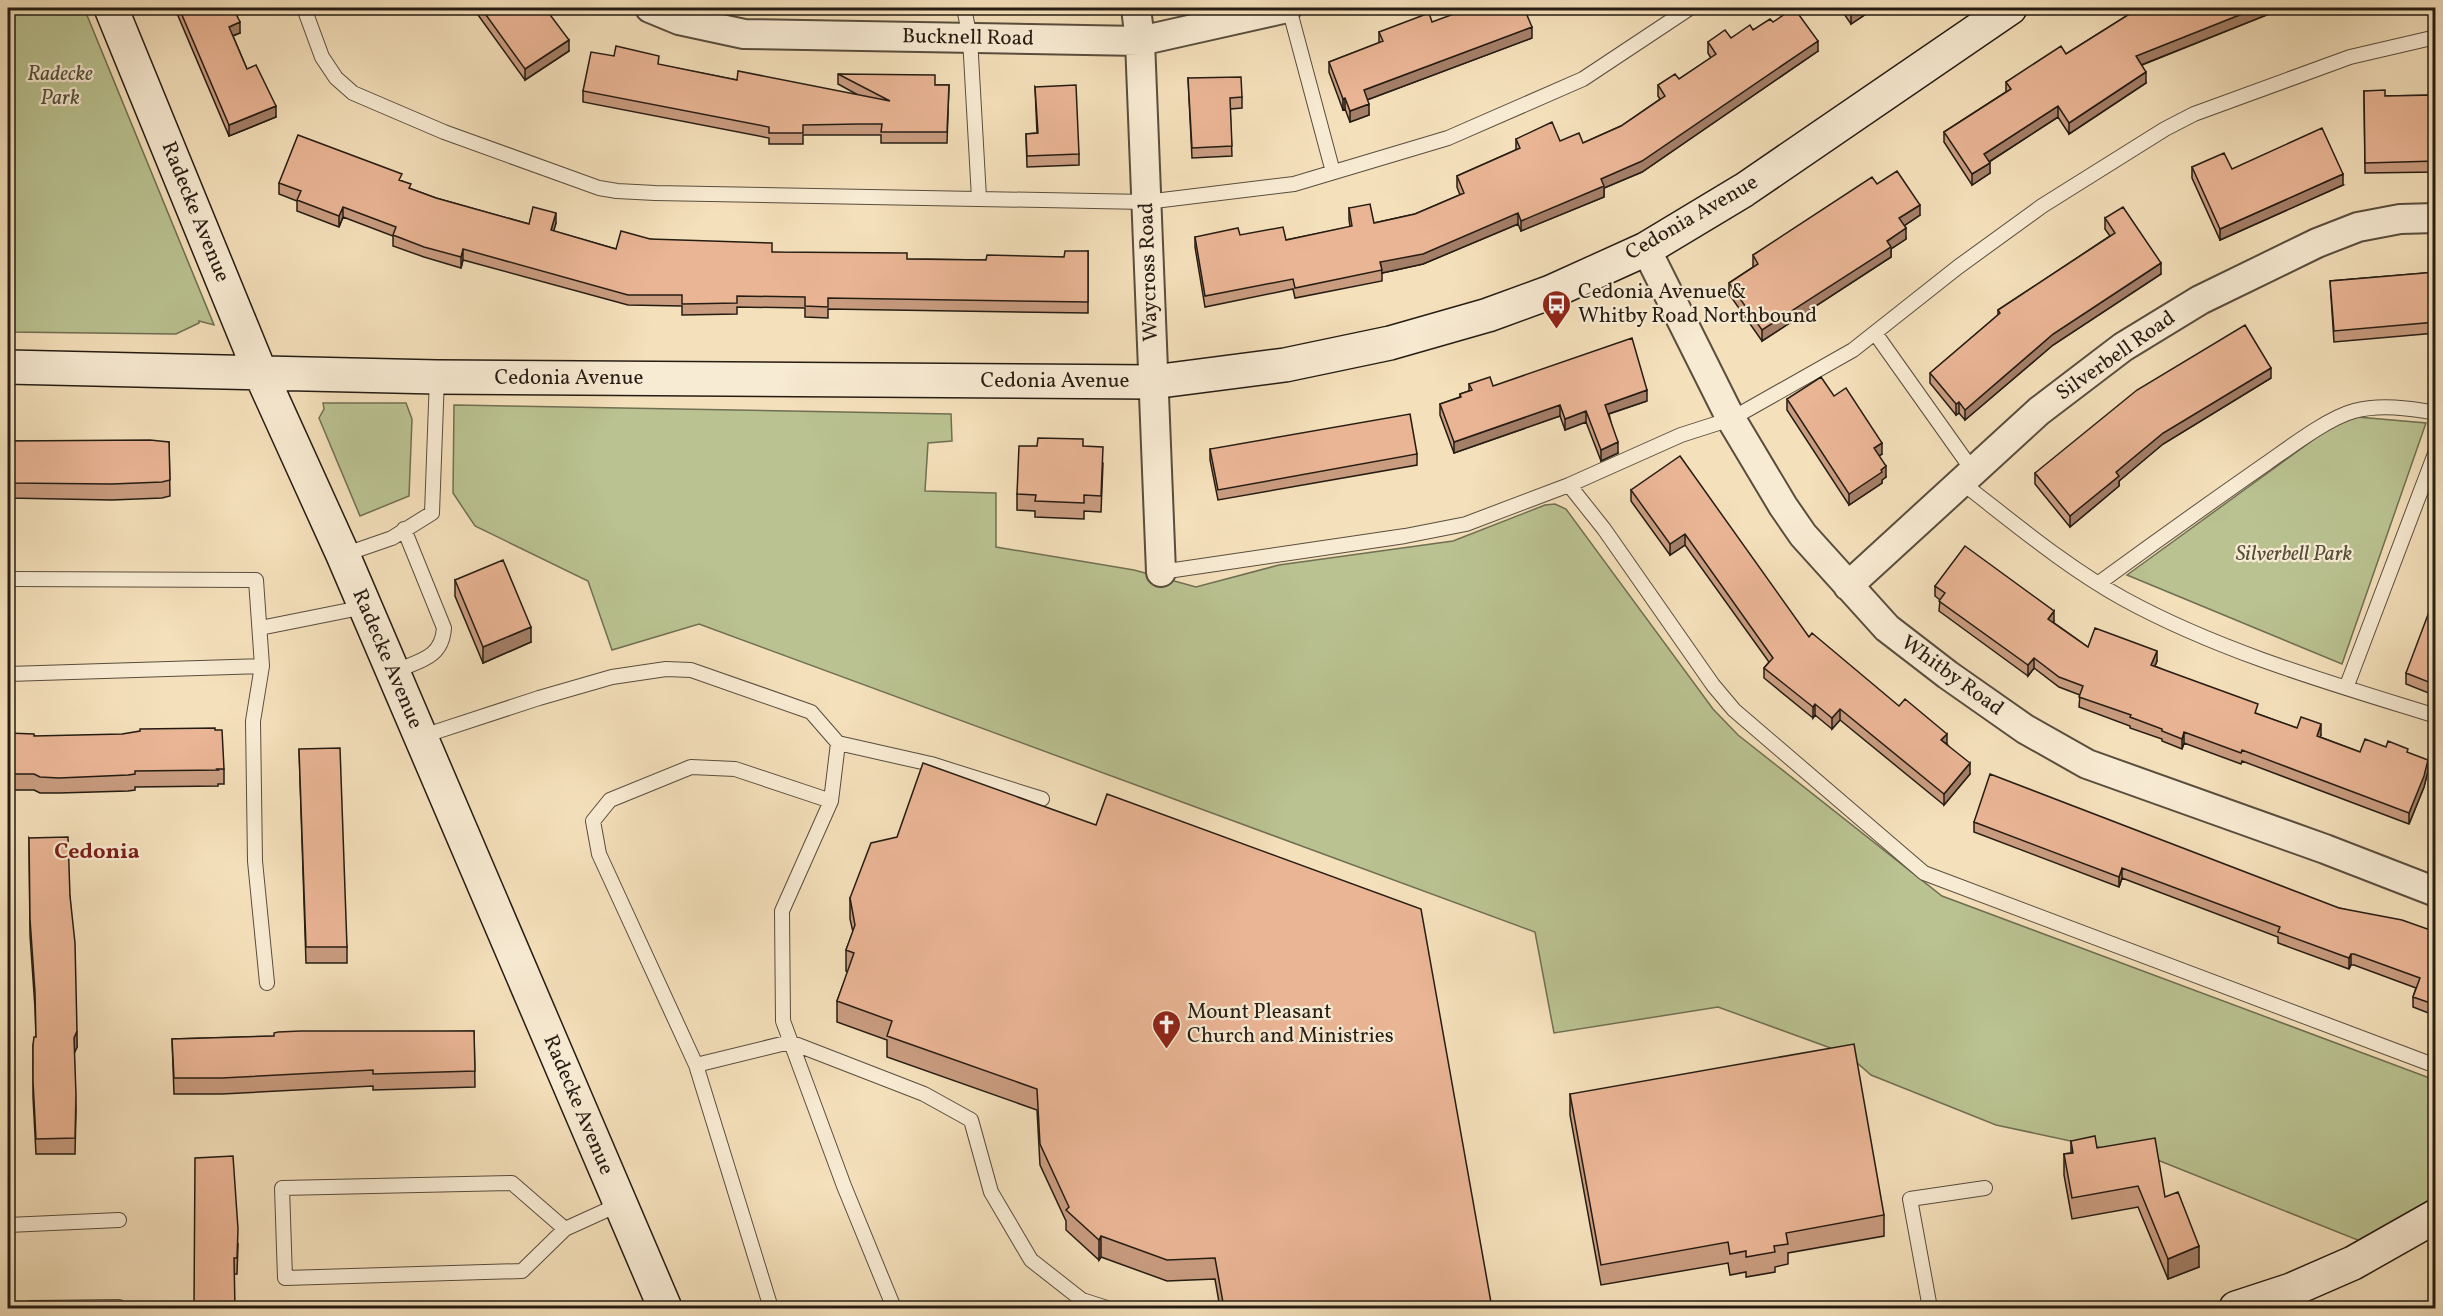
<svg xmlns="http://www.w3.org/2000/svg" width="2443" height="1316" font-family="Vollkorn,serif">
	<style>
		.green { fill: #bac291; stroke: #706f52; stroke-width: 1.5 }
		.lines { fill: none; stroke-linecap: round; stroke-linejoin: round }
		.lane-casing { stroke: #594d3d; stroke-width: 16 }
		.street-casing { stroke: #594d3d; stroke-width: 32 }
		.secondary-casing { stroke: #251c13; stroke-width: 36 }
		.lane { stroke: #f8ebd3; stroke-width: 14 }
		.street { stroke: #f8ebd3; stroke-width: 28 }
		.secondary { stroke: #f8ebd3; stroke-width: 33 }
		.wall { fill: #c99c80; stroke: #251c13; stroke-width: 1.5 }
		.shaded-wall { fill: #a47f68; stroke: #251c13; stroke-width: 1.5 }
		.building { fill: #eab595; stroke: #251c13; stroke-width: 1.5 }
		.labels { text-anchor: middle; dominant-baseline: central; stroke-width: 4.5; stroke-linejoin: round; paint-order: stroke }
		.street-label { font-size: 21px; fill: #251c13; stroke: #f8ebd3 }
		.park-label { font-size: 21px; font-style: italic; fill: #524e39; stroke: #f8ebd3 }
		.poi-label { font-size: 21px; fill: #251c13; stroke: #f8ebd3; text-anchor: start }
		.neighbourhood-label { font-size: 22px; font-weight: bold; fill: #7a1f14; stroke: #f8ebd3 }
	</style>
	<rect width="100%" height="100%" fill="#f4e0bb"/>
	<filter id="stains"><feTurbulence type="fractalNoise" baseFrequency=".00333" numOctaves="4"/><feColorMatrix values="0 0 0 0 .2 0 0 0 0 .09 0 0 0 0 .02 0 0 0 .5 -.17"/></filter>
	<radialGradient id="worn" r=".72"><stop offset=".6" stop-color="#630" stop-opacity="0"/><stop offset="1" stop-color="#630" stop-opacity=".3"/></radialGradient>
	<path class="green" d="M8 8H84L214 325 199 321V323L176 334 8 332Z
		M323 403H406L412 419 409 496 360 516 319 418 324 409Z
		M454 405 951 414 952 441 928 443 925 491 996 493V547L1134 570 1196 587 1279 565 1453 541 1545 505 1555 504 1566 509 1713 709 1738 735 1942 896 2435 1080V1200L2360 1241 2155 1159 1996 1125 1871 1075 1847 1054 1718 1007 1554 1033 1535 932 699 624 612 650 588 581 475 526 453 493Z
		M2346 416 2426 423 2342 664 2127 575Z"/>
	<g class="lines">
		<defs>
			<path id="lane" d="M304 8 322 57 336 78 353 93 444 132 599 188 617 191 655 193 1146 202 1294 184 1448 138 1583 79 1690 8
				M964 8 970 38 979 198
				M1289 8 1333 172
				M1875 333 1973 471
				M1961 482C2013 522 2066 567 2124 599 2221 652 2330 683 2436 716
				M1569 485 1604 529 1713 685 1734 710 1924 873 2436 1066
				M343 555 392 538 432 513 437 377
				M1161 572 1405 536 1466 524 1569 485 1681 435 1731 419 1853 350 1958 267 2042 206 2165 129 2194 114 2350 57 2436 37
				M8 579 256 580 262 666 8 674
				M2099 583C2155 542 2211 502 2267 463 2290 447 2328 418 2354 411 2380 404 2409 408 2436 413
				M260 628 365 607
				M262 666 253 721 255 861 267 983
				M393 672C418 661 442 659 444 628L404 529
				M2346 688 2436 451
				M420 737 539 698 612 677 666 669 691 670 811 712 838 743 831 801 782 911 783 1021 844 1186 894 1308
				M838 743 931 764 1042 799
				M696 1065 599 854 593 821 610 800 691 767 735 769 831 801
				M8 1225 119 1220
				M565 1229 512 1183 282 1188 285 1278 522 1271 565 1229 620 1204
				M30 1308 119 1307
				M771 1308 696 1065 790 1042 924 1094 971 1120 991 1192 1031 1260 1082 1300 1107 1308
				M1930 1308 1910 1199 1985 1188"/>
			<path id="street" d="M650 8 679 20 744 34 1140 41 1287 8
				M1136 8 1140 41 1161 572
				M1646 249 1731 419 1783 506 1803 535 1887 628 1948 675 2025 729 2087 764 2325 849 2436 892
				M1848 586 2039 411 2123 347 2200 300 2317 243 2358 227 2400 219 2436 218"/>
			<path id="secondary" d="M111 8 260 372 343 555 665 1308
				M8 367 437 377 1153 382 1285 365 1390 343 1488 315 1551 292 1646 249 1744 190 2010 8
				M2236 1308 2291 1290 2353 1263 2436 1216"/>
		</defs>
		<use href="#lane" class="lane-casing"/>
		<use href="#street" class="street-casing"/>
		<use href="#secondary" class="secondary-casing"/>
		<use href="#lane" class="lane"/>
		<use href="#street" class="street"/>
		<use href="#secondary" class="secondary"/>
	</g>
	<path class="wall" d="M176 8H233L240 33 233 36 247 69 276 117 229 136 176 11Z
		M473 8H545L569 51 525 80Z
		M1840 8H1875L1851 24Z
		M2139 8H2284L2142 65 2146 83 2069 134 2058 117 1989 162 1990 173 1972 185 1944 142V132L2006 92V82L2066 54Z
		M1773 22 1818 51 1642 172 1604 188V197L1521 231 1518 224 1423 264 1382 273V281L1295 298 1293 289 1205 307 1195 247V237L1240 235 1286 240 1350 227 1349 219V208L1374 223 1415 214 1460 195 1457 187V176L1516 150V139L1583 143 1621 126 1660 99 1658 96V85L1679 79 1711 58 1708 53V42L1731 38Z
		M1379 32 1532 38 1367 100 1369 115 1350 122 1345 109 1343 110 1329 72V62L1379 43Z
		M614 56 737 80 858 95 838 84V74L935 85H949L947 143H881V135H803V144H769V138L583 102V91Z
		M1188 78 1242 97V108L1230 109 1232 156 1192 158Z
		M1035 87 1079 154V165L1027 167 1026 134 1037 133Z
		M2364 91 2385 96 2436 95V172L2365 173Z
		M2192 167 2232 169 2343 185 2220 240 2192 178Z
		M402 181 411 189 436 198 529 224 556 223 553 231 616 249 650 239 772 252 907 259 986 260 1064 257 1088 251V313L828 309V318L805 317V308L737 307V314L682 315V306L628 305 463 260 461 268 424 257 393 246V236L343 217 339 227 297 211V201L279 194V183Z
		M1877 184 1920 215 1904 226 1906 239 1891 249V257L1762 341 1729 294V283L1753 267V255Z
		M2105 218 2161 274 2053 345 1965 420 1959 413 1956 415 1930 383V373L1998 315V310L2110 236 2105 229Z
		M2436 272V333L2334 342 2330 281Z
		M2271 378 2163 444 2119 481V486L2070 527 2035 484V473Z
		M1469 384 1493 386 1647 401 1609 414 1618 453 1601 461 1586 422 1565 430 1560 416 1454 453 1440 415V404L1460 397V394L1469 391Z
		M1834 396 1882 454 1879 456 1886 477 1882 480V483L1849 505 1787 410V399Z
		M8 441 169 442 170 496 162 498 112 500 8 498Z
		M1037 446H1083L1103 463 1101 512 1084 511V519L1035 517V511L1017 510V494Z
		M1210 449 1417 454V465L1218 500 1210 460Z
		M1631 490 1809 637 1947 744 1970 774 1944 805 1840 720 1832 729 1815 715 1813 718 1764 678V668L1769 662 1685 545 1670 555 1631 501Z
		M455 580 531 642 483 663 455 596Z
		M1935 586 2054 621 2053 622 2088 647 2157 661 2155 666 2258 714 2297 728 2321 735 2320 737 2360 752 2386 747 2408 753 2428 771 2424 787 2409 824 2242 761 2241 764 2184 743 2182 749 2162 741V739L2130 728V726L2079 707 2080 695 2059 687 2034 668 2028 676 1939 611 1940 600 1935 596Z
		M2436 615V696L2406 684V673Z
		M8 733 34 736 224 769V784H218V786L135 787V790L128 791 59 793H40L34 790H8Z
		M299 749 347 947V963H306Z
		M1974 822 2339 908 2436 932V1016L2413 1007V997L2416 988 2354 965H2351L2349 969 2278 943V937L2122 878 2119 887 1974 832Z
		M29 838 70 896 77 1047 74 1053 76 1111 75 1154H36L33 1097V1045L36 1037 35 1008 30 935Z
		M850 898 1492 1308H1220L1215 1279 1167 1281 1101 1257 1099 1260 1066 1230V1221L1040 1165 1037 1110 887 1057V1040L837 1022V1001L848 972 846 971V950L853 932 850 919Z
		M474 1031 475 1087 373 1090V1086L222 1094H174L172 1039Z
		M1570 1094 1884 1215V1236L1788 1253V1264L1775 1267V1272L1746 1277V1272L1730 1275 1728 1263 1601 1285 1570 1115Z
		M2071 1141 2097 1148 2165 1197 2199 1267 2168 1279 2138 1207 2072 1219 2064 1175V1154L2071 1153Z
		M238 1245 237 1274H234L194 1308Z"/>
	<path class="shaded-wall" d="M1590 8H1596L1590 12Z
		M1859 8H1875L1851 24V13Z
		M2257 8H2284L2136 67V56Z
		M240 22V33L229 37V27Z
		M1532 27V38L1364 101V90Z
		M569 40V51L525 80V69Z
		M1818 41V51L1642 172 1604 188V197L1521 231V221L1601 179Z
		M2146 72V83L2069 134V123Z
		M1345 98V109L1343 110V99Z
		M1369 104V115L1350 122V111Z
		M276 106V117L229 136V125Z
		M2058 106V117L1984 165V154Z
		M1990 163V173L1972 185V174Z
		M2343 174V185L2220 240V229Z
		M1920 205V215L1899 229V218Z
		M343 207V217L339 227V216Z
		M556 213V223L551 241V230Z
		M1518 213V224L1423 264 1382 273 1380 262Z
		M1906 228V239L1891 249V257L1762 341V330Z
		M463 249V260L461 268V257Z
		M2161 263V274L2053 345 1965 420V410L2053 334Z
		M2271 368V378L2163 444 2119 481V486L2070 527V516L2116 472 2163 433Z
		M1647 390V401L1605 415V405Z
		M1959 402V413L1956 415V404Z
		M1560 405V416L1454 453V442Z
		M1586 411V422L1565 430V419Z
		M1618 442V453L1601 461V450Z
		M1882 443V454L1874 459V448Z
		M1886 466V477L1882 480V483L1849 505V494Z
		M1685 534V545L1670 555V544Z
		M2054 611V621L2048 629V619Z
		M531 627V642L483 663V647Z
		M2157 651V661L2151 675V665Z
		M2034 658V668L2028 676V665Z
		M1815 704V715L1813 718V707Z
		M1840 709V720L1832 729V718Z
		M2321 724V735L2317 747V736Z
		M2184 732V743L2182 749V739Z
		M1947 734V744L1941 740Z
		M2428 760V771L2424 787 2409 824V813Z
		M1970 763V774L1944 805V794Z
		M2122 868V878L2119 887V877Z
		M2351 954V965L2349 969V958Z
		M77 1031V1047L74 1054V1038Z
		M1101 1236V1257L1099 1260V1240Z
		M2199 1246V1267L2168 1279V1259Z"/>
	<path class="building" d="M179 8H233L240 22 229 27 247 69 256 65 276 106 229 125Z
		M481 8H545L569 40 525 69Z
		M1470 8H1524L1532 27 1364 90 1369 104 1350 111 1345 98 1343 99 1329 62 1383 41 1379 32 1429 13 1432 22Z
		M1794 8 1818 41 1642 161 1601 179 1604 186 1521 221 1518 213 1423 254 1380 262 1382 270 1295 288 1293 279 1205 296 1195 237 1238 228 1240 235 1283 227 1286 240 1352 226 1349 208 1370 204 1374 223 1415 214 1464 193 1457 176 1520 148 1516 139 1552 122 1560 141 1579 133 1583 143 1621 126 1665 96 1658 85 1675 74 1679 79 1716 54 1708 42 1725 30 1731 38 1750 25 1753 30 1770 19 1773 22Z
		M1847 8H1859L1851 13Z
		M2139 8H2257L2136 56 2146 72 2069 123 2058 106 1984 154 1990 163 1972 174 1944 132 2011 89 2006 82 2061 46 2066 54Z
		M616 46 659 56 658 64 737 80 738 71 890 101 838 74 935 75V85H949L947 132H881L882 124H859L803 125V133H769V127L583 91 591 52 614 56Z
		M1241 77 1242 97 1230 98 1232 146 1192 148 1188 78Z
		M1076 85 1079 154 1027 156 1026 134 1038 133 1035 87Z
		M2385 90V96L2436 95V161L2365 163 2364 91Z
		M2322 128 2343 174 2220 229 2192 167 2224 153 2232 169Z
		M298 135 402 174 399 180 411 184 409 188 436 198 529 224 533 207 556 213 551 230 616 249 621 231 650 239 772 243V252L907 253V259L986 260 987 255 1064 257 1065 251H1088V302L828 298V307L805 306V297L737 296V303L682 304V295H628L463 249 461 257 424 247 393 235 396 227 343 207 339 216 297 200 301 191 279 183Z
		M1897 171 1920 205 1899 218 1906 228 1887 241 1891 247 1762 330 1729 283 1758 264 1753 255 1872 177 1877 184Z
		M2123 207 2161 263 2053 334 1965 410 1959 402 1956 404 1930 373 2000 313 1998 310 2115 233 2105 218Z
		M2436 272V322L2334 331 2330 281Z
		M2245 325 2271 368 2163 433 2116 472 2119 476 2070 516 2035 473 2137 390Z
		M1632 338 1647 390 1605 405 1618 442 1601 450 1586 411 1565 419 1560 405 1454 442 1440 404 1461 397 1460 394 1472 390 1469 384 1490 377 1493 386Z
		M1821 377 1834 396 1846 388 1882 443 1874 448 1886 466 1881 470 1882 472 1849 494 1787 399Z
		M1410 414 1417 454 1218 490 1210 449Z
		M1038 438 1083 439V446L1103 447 1101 496 1084 495V503L1035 501 1036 495 1017 494 1019 446H1037Z
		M150 440 169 442 170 480 162 482 112 484 8 483V441Z
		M1680 456 1809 637 1812 633 1899 706 1905 699 1947 734 1941 740 1970 763 1944 794 1840 709 1832 718 1815 704 1813 707 1764 668 1773 658 1685 534 1670 544 1631 490Z
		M1965 546 2054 611 2048 619 2088 647 2095 628 2157 651 2151 665 2258 704 2255 713 2297 728 2301 717 2321 724 2317 736 2360 752 2365 739 2386 747 2388 741 2408 749 2407 752 2428 760 2424 776 2409 813 2242 750 2241 753 2184 732 2182 739 2162 731V729L2130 717 2131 715 2079 697 2083 686 2059 677 2034 658 2028 665 1939 601 1945 593 1935 586Z
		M503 560 531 627 483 647 455 580Z
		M2429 612 2436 615V685L2406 673Z
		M215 728V730H222L224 769H217L218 770 135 771V774L128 775 59 778 40 777 34 774H8V733L34 734V736L122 734 140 731V729Z
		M340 748 347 947H306L299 749Z
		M923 763 1096 825 1107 794 1421 909 1492 1308H1224L1215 1258 1167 1260 1101 1236 1099 1240 1066 1210 1069 1207 1040 1144 1037 1089 887 1036 892 1021 837 1001 854 953 846 950 855 925 850 898 871 843 897 837Z
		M1990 774 2339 908 2402 920 2436 932V1005L2413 997 2420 978 2354 954H2351L2349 958 2278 932 2280 927 2122 868 2119 877 1974 822Z
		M68 837 70 896 75 943 77 1031 74 1038 76 1095 75 1138 36 1139 33 1081V1045L34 1037H36L35 992 30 919 29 838Z
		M301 1031H474L475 1071 373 1074V1070L222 1078H174L172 1039 274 1036V1033L278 1032Z
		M1854 1044 1884 1215 1786 1233 1788 1244 1774 1246 1775 1252 1746 1257V1251L1730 1254 1728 1242 1601 1265 1570 1094Z
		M2095 1136 2097 1148 2155 1138 2165 1197 2178 1192 2199 1246 2168 1259 2138 1186 2072 1198 2064 1154 2073 1153 2071 1141Z
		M233 1156 238 1229 237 1258H234L235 1308H194L195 1158Z"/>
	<defs>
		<symbol id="bus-pin" viewBox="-11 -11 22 30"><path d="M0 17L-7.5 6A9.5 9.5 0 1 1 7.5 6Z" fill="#8f2418" stroke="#f8ebd3"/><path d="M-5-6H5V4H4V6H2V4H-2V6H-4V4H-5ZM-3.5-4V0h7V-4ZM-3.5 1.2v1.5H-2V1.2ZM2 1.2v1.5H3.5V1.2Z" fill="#fff"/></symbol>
		<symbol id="church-pin" viewBox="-11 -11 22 30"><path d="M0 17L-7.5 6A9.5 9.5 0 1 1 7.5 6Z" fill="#8f2418" stroke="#f8ebd3"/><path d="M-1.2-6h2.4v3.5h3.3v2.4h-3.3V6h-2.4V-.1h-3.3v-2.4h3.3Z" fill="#fff"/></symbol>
	</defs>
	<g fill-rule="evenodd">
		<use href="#bus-pin" x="1540" y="288" width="33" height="45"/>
		<use href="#church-pin" x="1150" y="1008" width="33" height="45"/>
	</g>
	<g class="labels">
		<g class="street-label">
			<text transform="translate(968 38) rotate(1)">Bucknell Road</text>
			<text transform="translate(195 212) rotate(68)">Radecke Avenue</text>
			<text transform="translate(1692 218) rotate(-30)">Cedonia Avenue</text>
			<text transform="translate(1149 272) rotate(-92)">Waycross Road</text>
			<text transform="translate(2116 356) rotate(-35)">Silverbell Road</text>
			<text x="569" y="378">Cedonia Avenue</text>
			<text x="1055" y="381">Cedonia Avenue</text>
			<text transform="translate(387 659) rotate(67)">Radecke Avenue</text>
			<text transform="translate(1952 676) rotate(36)">Whitby Road</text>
			<text transform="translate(578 1105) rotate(67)">Radecke Avenue</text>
		</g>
		<g class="park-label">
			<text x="60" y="74">Radecke<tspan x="60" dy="24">Park</tspan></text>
			<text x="2294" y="554">Silverbell Park</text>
		</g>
		<g class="poi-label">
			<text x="1578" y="292">Cedonia Avenue &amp;<tspan x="1578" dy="24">Whitby Road Northbound</tspan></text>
			<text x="1187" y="1012">Mount Pleasant<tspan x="1187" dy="24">Church and Ministries</tspan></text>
		</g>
		<g class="neighbourhood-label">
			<text x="97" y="852">Cedonia</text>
		</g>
	</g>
	<rect width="2443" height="1316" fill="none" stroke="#f4e0bb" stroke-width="30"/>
	<rect x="9" y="9" width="2425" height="1298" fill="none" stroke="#251c13" stroke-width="3"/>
	<rect x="15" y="15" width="2413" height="1286" fill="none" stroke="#251c13" stroke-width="1.5"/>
	<rect width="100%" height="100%" filter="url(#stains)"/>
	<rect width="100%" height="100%" fill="url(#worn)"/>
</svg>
